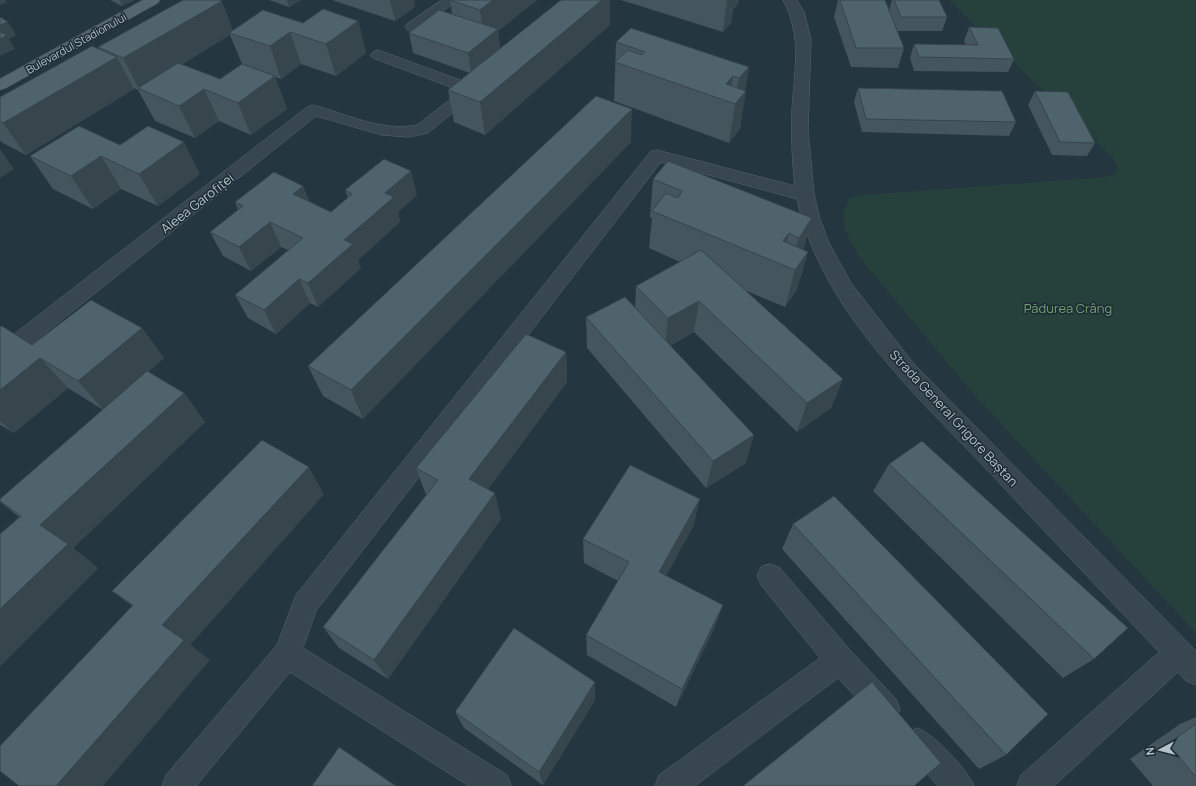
<svg xmlns="http://www.w3.org/2000/svg" width="1196" height="786" font-family="Manrope,sans-serif">
	<style>
		.green { fill: #26403c }
		.lines { fill: none; stroke-linecap: round; stroke-linejoin: round }
		.minor-casing { stroke: #56646c; stroke-width: 1 }
		.major-casing { stroke: #44535b; stroke-width: 1 }
		.minor { fill: #38474f; fill-rule: evenodd }
		.major { fill: #56666f; fill-rule: evenodd }
		.wall { fill: #44555d; fill-rule: evenodd }
		.shaded-wall { fill: #37454c }
		.building { fill: #4f636c; stroke: #37454c }
		.labels { text-anchor: middle; dominant-baseline: central; stroke-width: 3; stroke-linejoin: round; paint-order: stroke }
		.far-street-label { font-size: 11px; fill: #b4c1c9; stroke: #1d2c34 }
		.street-label { font-size: 13px; fill: #b4c1c9; stroke: #1d2c34 }
		.park-label { font-size: 13px; fill: #72a072; stroke: #1d2c34 }
	</style>
	<rect width="100%" height="100%" fill="#24363f"/>
	<path class="green" d="M949 0H1196V633L975 396 859 257 845 230 843 212 850 198 863 195 1106 177 1114 174 1118 168 1113 158Z"/>
	<g class="lines">
		<defs>
			<path id="minor" d="M442 0H458L417 30H407L405 27 407 24Z
				M783 0H797L804 12 811 39 808 130 814 194 820 219 829 243 851 283 914 364 1196 651V685L1186 681 1178 672 1054 786H1017L1021 775 1159 652C1103 593 1047 534 991 474 917 396 820 308 797 199L661 162 316 611 303 648 507 775 511 786H469L290 672 196 786H162L166 775 277 645 296 595 651 151 657 150 795 186C792 161 791 136 792 110 794 71 803 37 783 0Z
				M378 50 471 84 481 85 483 88 428 133 409 137 382 135 316 116 8 363 0 365V345L307 107 313 105C347 114 381 132 417 125L461 91 373 58 370 55 373 52Z
				M770 564 779 567 850 650 896 699 900 709 896 719 886 723 876 719 838 678 695 786H655L659 775 820 658 761 585 757 576 761 567Z
				M918 728C936 736 966 768 974 786H938L908 753 903 743 908 733Z"/>
			<path id="major" d="M143 0H160L158 3 6 88 0 90V79Z"/>
		</defs>
		<use href="#minor" class="minor-casing"/>
		<use href="#major" class="major-casing"/>
		<use href="#minor" class="minor"/>
		<use href="#major" class="major"/>
	</g>
	<path class="wall" d="M110 0H134L122 6Z
		M269 0H301L289 7Z
		M332 0H414L415 7 395 21Z
		M450 0H537L498 31 500 48 487 59 561 0H610V25L485 135 454 122 448 90 470 73 413 53 409 33 452 14Z
		M621 0H739L738 4 733 9 731 23 723 32Z
		M838 0H885L889 10 892 0H939L947 17 942 31H897L904 48 898 68 851 67 834 17Z
		M358 21 366 53 336 76 301 64 281 79 275 77 287 109 251 135 219 121 195 138 155 121 138 90 134 88V89L26 155 1 142 0 140V97L99 49 98 47 233 30 303 23ZM230 35 242 64 220 79 182 64Z
		M969 27 1014 59 1008 72 914 71 910 58 914 44 966 45 964 41Z
		M616 42 749 67 745 90 740 129 729 143 614 101Z
		M858 88 1016 122 1009 136 862 132 854 102Z
		M1035 91 1095 143 1087 156 1052 155 1028 105Z
		M631 142 363 419 323 396 308 366Z
		M120 145 200 174 158 206 121 189 93 209 53 189 30 156Z
		M653 179 812 218 803 250 808 252 797 289 785 307 744 290 843 379 831 408 797 432 694 332 670 346 746 463 706 488 587 348 586 317 635 309 636 286 680 262 649 248 652 218 650 217Z
		M303 186 309 201 331 212 348 198 345 190 417 195 398 212 400 222 358 260 361 268 318 307 310 303 276 334 248 318 235 295 288 250 281 247 251 271 223 256 210 232 238 210 235 202Z
		M0 327 32 345 142 328 164 358 148 372 184 393 205 422 73 548 98 568 0 666V534L19 517 0 502 103 410 68 388 14 433 0 425Z
		M566 352 567 382 488 489 501 519 388 679 339 648 323 627 426 495 416 468Z
		M889 464 1094 659 1063 678 873 491Z
		M324 494 190 645 210 660 132 606 112 591Z
		M793 524 1006 755 979 769 782 549Z
		M694 525 666 575 715 627 676 707 587 655 586 635 618 581 584 563 583 539Z
		M595 700 543 785 464 728 455 712Z
		M1196 717V786H1153L1130 759 1180 724Z"/>
	<path class="shaded-wall" d="M0 0H5L7 2 0 5Z
		M120 0H134L122 6Z
		M287 0H301L289 7Z
		M390 0H414L415 7 395 21Z
		M493 0H537L498 31 500 48 471 73 468 53 484 40 480 10Z
		M602 0H610V25L485 135 480 102Z
		M727 0H739L738 4 733 9 731 23 723 32Z
		M222 1 234 33H229L230 35 141 90 139 89 123 58Z
		M358 21 366 53 336 76 326 44Z
		M8 22 16 35 9 39 15 49 0 56V25Z
		M290 32 301 64 281 79 270 46Z
		M117 57 134 89 26 155 3 123Z
		M749 67 745 93 746 91 740 129 729 143 739 78Z
		M275 76 287 109 251 135 238 103Z
		M733 76 729 102 726 84Z
		M204 89 219 121 195 138 179 106Z
		M632 109 631 142 363 419 351 390Z
		M184 142 200 174 158 206 139 174Z
		M0 149 14 169 0 178Z
		M101 156 121 189 93 209 71 176Z
		M411 171 417 195 398 212 400 222 358 260 361 268 318 307 308 283 385 193Z
		M303 186 312 211 293 194Z
		M812 218 802 256 790 268 799 238Z
		M270 222 281 247 251 271 239 247Z
		M789 233 781 264 783 241Z
		M808 252 797 289 785 307 795 270Z
		M299 279 310 303 276 334 264 310Z
		M699 301 694 332 665 348 668 318Z
		M142 328 164 358 104 410 78 381Z
		M566 352 567 382 476 506 469 479Z
		M40 358 68 388 14 433 0 421V390Z
		M843 379 831 408 797 432 807 403Z
		M184 393 205 422 73 548 98 568 0 666V609L40 525Z
		M754 435 746 463 706 488 713 461Z
		M309 467 324 494 190 645 210 660 103 786H56L162 625Z
		M495 493 501 519 388 679 374 660Z
		M700 499 694 525 656 595 659 572Z
		M723 605 715 627 676 707 682 689Z
		M595 682V700L543 785 539 772Z"/>
	<path class="building" d="M183 0H220L222 1 123 58 98 47Z
		M450 0H493L480 10Z
		M561 0H602L480 102 448 90Z
		M840 0H885L904 48H856Z
		M894 0H939L947 17H901Z
		M323 9 358 21 326 44 290 32 270 46 229 33 263 10 303 23Z
		M439 10 498 29 468 53 409 33Z
		M0 17 8 22 0 25Z
		M969 27 998 28 1014 59 919 57 914 44 978 45Z
		M631 28 749 67 739 78 733 76 726 84 746 91 735 104 615 62 628 50 642 55 645 52 616 42Z
		M0 32 7 35 0 39Z
		M92 46 117 57 3 123 0 121V97Z
		M178 63 220 79 242 64 275 76 238 103 204 89 179 106 138 88Z
		M858 88 1002 91 1016 122 866 119Z
		M1035 91 1068 92 1095 143 1060 142Z
		M596 96 632 109 351 390 308 366Z
		M79 126 120 145 148 126 184 142 139 174 101 156 71 176 30 156Z
		M384 159 411 171 385 193 394 197 344 240 353 244 308 283 299 279 264 310 235 295 303 238 270 222 239 247 210 232 243 206 235 202 274 172 303 186 293 194 331 212 352 194 345 190Z
		M668 161 812 218 799 238 789 233 783 241 808 252 795 270 652 211 666 193 678 198 682 191 653 179Z
		M701 250 843 379 807 403 699 301 668 318 636 286Z
		M625 297 754 435 713 461 586 317Z
		M91 300 142 328 78 381 40 358 0 390V327L2 326 32 345Z
		M526 334 566 352 469 479 495 493 374 660 323 627 438 480 416 468Z
		M147 371 184 393 40 525 68 544 0 609V534L21 516 0 501V499Z
		M262 440 309 467 162 625 184 640 56 786H19L0 771V746L133 605 112 591Z
		M922 441 1128 628 1094 659 889 464Z
		M630 465 700 499 659 572 723 605 682 689 586 635 629 562 583 539Z
		M834 496 1048 714 1006 755 793 524Z
		M514 628 595 682 539 772 455 712Z
		M872 682 941 763 914 786H743Z
		M1196 724V777L1168 744Z
		M339 747 396 786H312Z"/>
	<g class="labels">
		<g class="far-street-label">
			<text transform="translate(76 43) rotate(-29)">Bulevardul Stadionului</text>
		</g>
		<g class="street-label">
			<text transform="translate(197 203) rotate(-38)">Aleea Garofiței</text>
			<text transform="translate(954 418) rotate(47)">Strada General Grigore Baștan</text>
		</g>
		<g class="park-label">
			<text x="1068" y="308">Pădurea Crâng</text>
		</g>
	</g>
	<g transform="translate(1160 750) rotate(263)" stroke="#1d2c34" stroke-width="3" paint-order="stroke">
	<path d="M0-3L7 15L0 10L-7 15Z" fill="#b4c1c9"/>
	<text y="-6" font-size="11" font-weight="bold" text-anchor="middle" fill="#b4c1c9">N</text>
	</g>
</svg>
